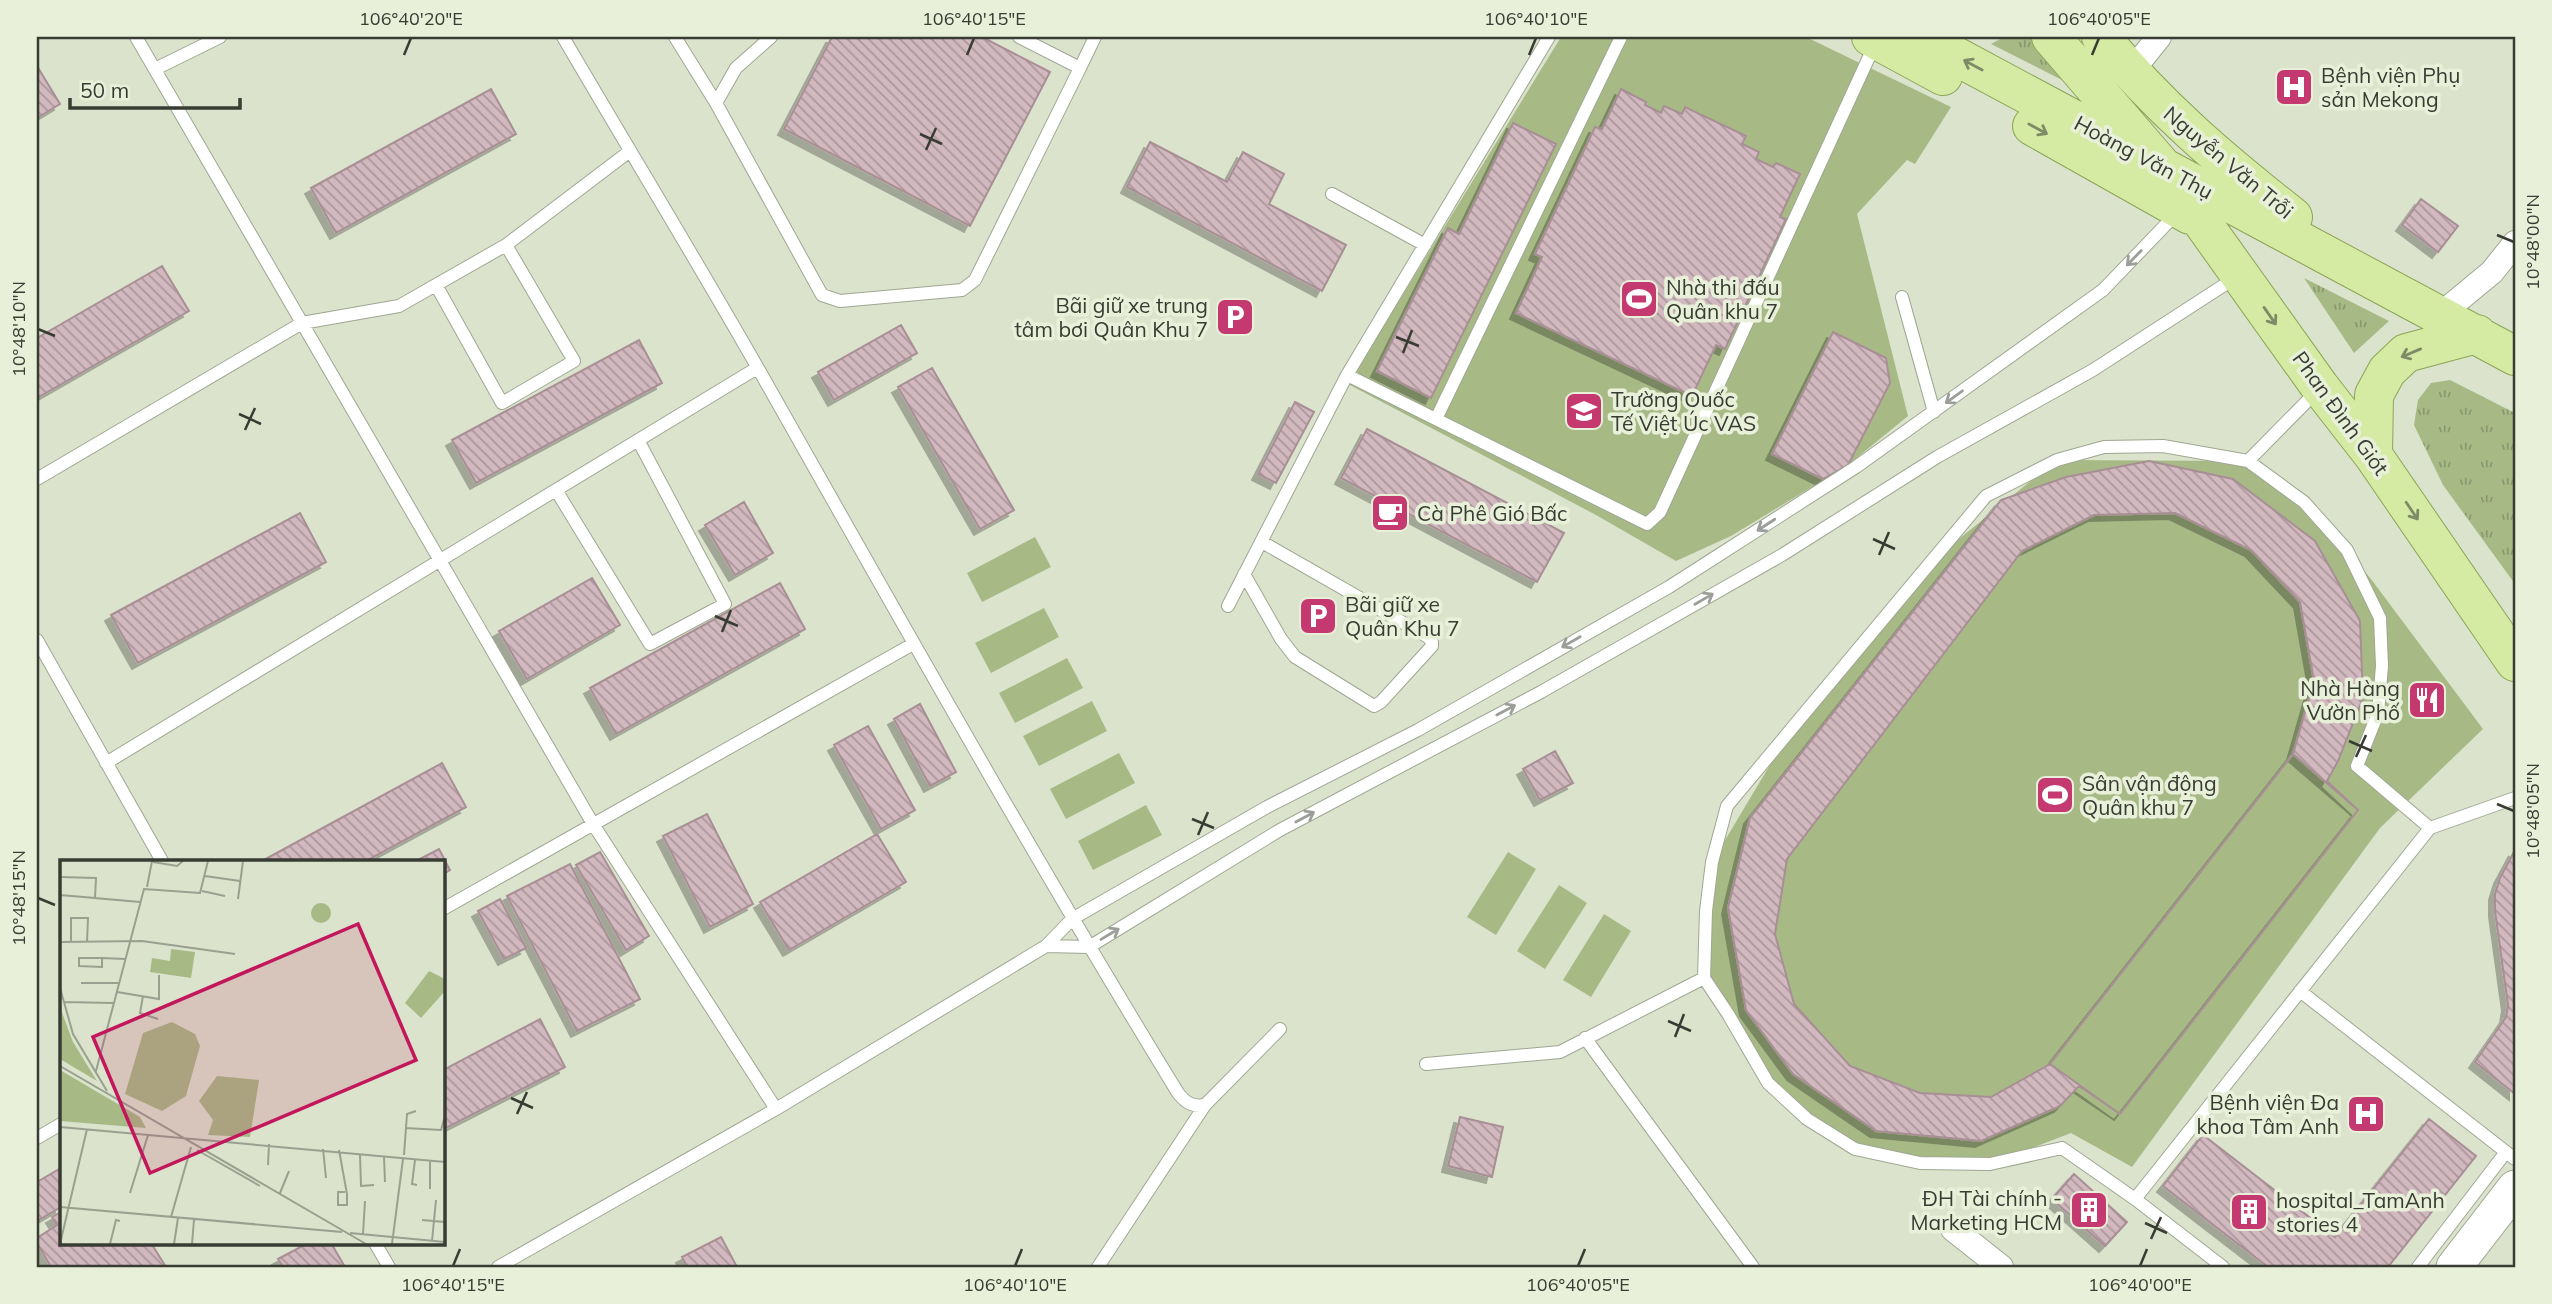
<svg xmlns="http://www.w3.org/2000/svg" width="2552" height="1304" font-family="Mulish,sans-serif">
	<style>
		.park { fill: url(#park-tufts) }
		.pitch { fill: #a7ba86 }
		.building { fill: url(#building-back-hatch); stroke: #a88f95; stroke-width: 2; fill-rule: evenodd; filter: url(#shadow) }
		.lines { fill: none; stroke-linecap: round; stroke-linejoin: round }
		.service-casing { stroke: #9fa792; stroke-width: 14 }
		.minor-casing { stroke: #9fa792; stroke-width: 26 }
		.secondary-casing { stroke: #9fa792; stroke-width: 37 }
		.primary-casing { stroke: #8ca555; stroke-width: 40 }
		.service { stroke: #fff; stroke-width: 12 }
		.minor { stroke: #fff; stroke-width: 24 }
		.secondary { stroke: #fff; stroke-width: 35 }
		.primary { stroke: #d5eba4; stroke-width: 38 }
		.oneway { stroke: #7f8b66 }
		.oneway2 { stroke: #9c9e99 }
		.ticks { fill: none; stroke: #393c33; stroke-width: 2.5 }
		.labels { text-anchor: middle; dominant-baseline: central; stroke-width: 7; stroke-linejoin: round; paint-order: stroke }
		.poi-label { font-size: 21px; fill: #393c33; stroke: #e8f0da; text-anchor: start }
		.street-label { font-size: 21px; fill: #393c33; stroke: #e8f0da }
		.inset-road { fill: none; stroke: #9aa08f; stroke-width: 2 }
		.view { fill: #c2185b; fill-opacity: 0.15; stroke: #c2185b; stroke-width: 3.5 }
		.inset-edge { fill: none; stroke: #393c33; stroke-width: 3.5 }
		.neatline { fill: none; stroke: #393c33; stroke-width: 2.5 }
		.ticks-label { font-size: 18px; text-anchor: middle; fill: #393c33 }
	</style>
	<defs>
		<pattern id="park-tufts" width="24" height="20" patternUnits="userSpaceOnUse" patternTransform="scale(1.75)"><rect width="24" height="20" fill="#a7ba86"/><path d="M3 7l-1-3M5 7V3M7 7l1-3M15 17l-1-3M17 17v-4M19 17l1-3" fill="none" stroke="#89986e"/></pattern>
		<pattern id="building-back-hatch" width="6" height="6" patternUnits="userSpaceOnUse" patternTransform="scale(1.75)"><rect width="6" height="6" fill="#d2b8bf"/><path d="M-1 5l2 2M0 0l6 6M5-1l2 2" fill="none" stroke="#ab979c"/></pattern>
		<filter id="shadow"><feDropShadow dx="-6" dy="6" stdDeviation="0" flood-color="#0004"/></filter>
	</defs>
	<rect width="100%" height="100%" fill="#dbe3cd"/>
	<path class="park" d="M2004 37H2031L2064 81 1991 44Z
		M2304 278 2389 321 2354 353Z
		M2450 380 2515 413V584L2443 485 2414 425 2418 400 2431 383Z"/>
	<path class="pitch" d="M1561 37H1806L1951 107 1915 164 1907 160 1857 214 1908 416 1848 465 1731 536 1676 561 1596 515 1348 384Z
		M2057 460 2248 461 2347 550 2371 579 2483 729 2380 828 2132 1167 2071 1133 1990 1164 1855 1149 1768 1083 1704 978 1712 862 1795 723 1929 563 1990 514 2001 500 2012 496Z
		M1035 537 1051 567 982 602 967 573Z
		M1044 608 1059 637 991 673 975 643Z
		M1067 658 1083 688 1015 723 999 693Z
		M1092 701 1107 731 1039 766 1023 736Z
		M1119 753 1135 783 1066 819 1050 789Z
		M1146 805 1162 835 1093 870 1078 841Z
		M1508 852 1536 869 1496 935 1467 917Z
		M1559 885 1587 903 1545 969 1517 951Z
		M1604 914 1631 931 1591 997 1563 980Z"/>
	<path class="building" d="M832 37H982L1050 72 970 226 784 129Z
		M37 66 60 104 37 118Z
		M491 89 516 134 336 233 311 188Z
		M1621 89 1646 102 1645 105 1661 113 1664 106 1682 114 1685 107 1746 136 1742 144 1759 152 1756 159 1773 167 1776 163 1800 174 1780 217 1786 219 1725 349 1716 345 1692 396 1516 313 1542 257 1535 254 1595 127 1602 129Z
		M1513 123 1556 144 1431 398 1377 371 1448 228 1459 234Z
		M1150 142 1227 182 1243 152 1284 174 1269 204 1346 245 1322 291 1127 187Z
		M2421 199 2458 226 2438 252 2402 225Z
		M162 266 189 311 37 398V338Z
		M901 325 917 353 834 400 818 372Z
		M1833 332 1886 358 1890 383 1848 465 1823 479 1772 454Z
		M639 340 662 383 476 483 452 440Z
		M932 368 1014 510 980 529 898 387Z
		M1295 402 1314 412 1276 483 1258 474Z
		M1367 429 1564 533 1537 582 1341 478Z
		M2149 461 2233 479 2315 541 2360 621 2363 698 2338 761 2327 781 2358 810 2120 1114 2079 1086 2060 1106 1981 1141 1876 1131 1793 1074 1746 1010 1728 908 1750 818 2001 500 2066 477ZM2175 513 2251 550 2300 602 2314 681 2293 754 2050 1064 1991 1097 1920 1093 1850 1066 1794 1004 1775 934 1787 859 2022 551 2094 515Z
		M744 502 773 553 735 575 705 525Z
		M300 513 326 562 138 663 111 615Z
		M592 578 620 625 527 679 499 631Z
		M780 583 805 629 616 734 590 688Z
		M920 704 956 772 930 786 894 719Z
		M868 726 915 810 881 829 834 745Z
		M1555 751 1573 783 1540 800 1523 769Z
		M2293 754 2358 810 2120 1114 2050 1064Z
		M442 763 466 807 366 861H262Z
		M707 814 753 904 710 927 663 836Z
		M877 834 906 882 789 950 760 902Z
		M439 849 450 870 443 874V861H416Z
		M2515 850V1094L2475 1062 2506 1017 2508 1005 2495 911V894L2500 878Z
		M600 852 649 936 626 950 576 865Z
		M570 864 640 999 577 1031 507 896Z
		M500 899 526 948 504 959 478 911Z
		M540 1019 565 1067 444 1129 443 1070Z
		M1460 1117 1503 1127 1492 1177 1448 1166Z
		M2429 1119 2476 1156 2388 1267H2268L2163 1186 2203 1135 2335 1237Z
		M61 1168V1207L37 1221V1182Z
		M2074 1174 2127 1222 2105 1246 2052 1199Z
		M61 1212V1243H151L166 1267H51L37 1243V1238L57 1225 52 1217Z
		M721 1237 737 1267H687L682 1257Z
		M308 1243H331L345 1267H283L278 1259Z"/>
	<g class="lines">
		<defs>
			<path id="service" d="M136 37 593 824 776 1109 1046 946 1072 919 1267 807 1418 730 1669 587 1856 467 2103 290 2177 213
				M563 37C628 148 695 258 759 370 896 612 1032 855 1178 1093 1186 1103 1192 1107 1205 1105L1280 1029
				M675 37 716 103 822 295 840 301 962 290 975 280 1080 68
				M1019 37 1080 68 1095 37
				M155 69 220 37
				M716 103 736 68 771 37
				M1332 194 1425 245
				M436 285 502 403 574 361 506 245
				M1902 297 1934 412
				M1347 375 1647 524 1660 512 1875 44
				M1436 419 1621 37
				M2248 461 2317 391
				M37 479 302 323 399 306 506 245 630 151
				M556 490 650 644 725 604 638 440
				M1244 574 1281 639 1295 657 1374 706 1381 702 1432 646V642L1428 637 1262 542
				M1228 606 1347 375 1549 37
				M37 640 162 861
				M106 763 757 368
				M443 909 913 644
				M1046 946 1089 947 1280 830 1541 692 1782 555 1937 457 2093 370 2235 278
				M2300 991 2515 1159
				M1585 1038 1753 1267
				M1426 1064 1560 1052 1704 978
				M37 1138 61 1124
				M2135 1199 2430 828 2515 798
				M375 1243 389 1267
				M498 1267 776 1109
				M1098 1267 1205 1105
				M2223 1267 2135 1199 2062 1148 1990 1164 1920 1163 1855 1149 1807 1119 1768 1083 1728 1014 1704 978 1706 911 1712 862 1727 806 1986 496 2057 460 2104 447 2163 446 2248 461 2304 502 2347 550 2380 618 2382 666 2378 713 2357 766 2430 828
				M2418 1267 2506 1152"/>
			<path id="minor" d="M2130 73 2159 37
				M2440 315 2492 272 2515 243
				M1953 1229 2001 1267"/>
			<path id="secondary" d="M2454 1267 2515 1188"/>
			<path id="primary" d="M1871 37 1943 76
				M1920 37 2515 356
				M2051 37 2162 166 2320 387 2373 455 2515 662
				M2101 37C2159 108 2221 160 2293 217
				M2032 126 2190 215
				M2373 455 2374 395 2387 371 2406 353 2477 334"/>
		</defs>
		<use href="#service" class="service-casing"/>
		<use href="#minor" class="minor-casing"/>
		<use href="#secondary" class="secondary-casing"/>
		<use href="#primary" class="primary-casing"/>
		<use href="#service" class="service"/>
		<use href="#minor" class="minor"/>
		<use href="#secondary" class="secondary"/>
		<use href="#primary" class="primary"/>
	</g>
	<defs><path id="oneway-shaft" d="M-6 0H5M1.5-3L5.5 0L1.5 3" fill="none" stroke-width="1.6" stroke-linecap="round" stroke-linejoin="round" transform="scale(1.75)"/></defs>
	<g class="oneway">
		<use href="#oneway-shaft" transform="translate(1973 65) rotate(-152)"/>
		<use href="#oneway-shaft" transform="translate(2038 129) rotate(29)"/>
		<use href="#oneway-shaft" transform="translate(2270 316) rotate(55)"/>
		<use href="#oneway-shaft" transform="translate(2411 353) rotate(157)"/>
		<use href="#oneway-shaft" transform="translate(2412 511) rotate(56)"/>
	</g>
	<g class="oneway2">
		<use href="#oneway-shaft" transform="translate(2134 258) rotate(134)"/>
		<use href="#oneway-shaft" transform="translate(1954 397) rotate(144)"/>
		<use href="#oneway-shaft" transform="translate(1766 525) rotate(147)"/>
		<use href="#oneway-shaft" transform="translate(1704 599) rotate(-30)"/>
		<use href="#oneway-shaft" transform="translate(1571 642) rotate(150)"/>
		<use href="#oneway-shaft" transform="translate(1506 710) rotate(-28)"/>
		<use href="#oneway-shaft" transform="translate(1305 817) rotate(-28)"/>
		<use href="#oneway-shaft" transform="translate(1110 934) rotate(-31)"/>
	</g>
	<path class="ticks" d="M404 55 411 38M967 55 974 38M1529 55 1536 38M2092 55 2099 38M920 134 942 144M926 150 936 128M2497 235 2514 242M38 329 55 336M1396 337 1419 346M1403 353 1412 330M239 414 261 424M245 430 255 408M1873 539 1895 549M1879 555 1889 532M715 616 738 626M722 632 731 610M2349 741 2372 751M2356 757 2366 735M2497 804 2514 811M1192 819 1214 828M1198 835 1208 812M38 898 55 905M1668 1021 1691 1031M1675 1037 1684 1014M511 1098 533 1108M517 1114 527 1092M2145 1223 2167 1233M2151 1239 2161 1217M453 1266 460 1249M1015 1266 1022 1249M1578 1266 1585 1249M2140 1266 2147 1249"/>
	<defs>
		<symbol id="hospital-square" viewBox="-11 -11 22 22"><rect x="-9" y="-9" width="18" height="18" rx="4" fill="#c4396f" stroke="#e8f0da"/><path d="M-5-5h3v3.5h4V-5h3V5h-3V1.5h-4V5h-3Z" fill="#fff"/></symbol>
		<symbol id="stadium-square" viewBox="-11 -11 22 22"><rect x="-9" y="-9" width="18" height="18" rx="4" fill="#c4396f" stroke="#e8f0da"/><path d="M0-5a6.5 5 0 1 0 0 10a6.5 5 0 1 0 0-10ZM-3.5-1.8h7v3.6h-7Z" fill="#fff"/></symbol>
		<symbol id="parking-square" viewBox="-11 -11 22 22"><rect x="-9" y="-9" width="18" height="18" rx="4" fill="#c4396f" stroke="#e8f0da"/><path d="M-3.5-5.5H1a3.5 3.5 0 0 1 0 7H-1V5.5H-3.5ZM-1-3.4V-.6H.8a1.4 1.4 0 0 0 0-2.8Z" fill="#fff"/></symbol>
		<symbol id="school-square" viewBox="-11 -11 22 22"><rect x="-9" y="-9" width="18" height="18" rx="4" fill="#c4396f" stroke="#e8f0da"/><path d="M0-5L7-2L0 1L-7-2ZM-4 1L0 2.5L4 1V4Q0 6-4 4Z" fill="#fff"/></symbol>
		<symbol id="cafe-square" viewBox="-11 -11 22 22"><rect x="-9" y="-9" width="18" height="18" rx="4" fill="#c4396f" stroke="#e8f0da"/><path d="M-5.5-4.5H6V0H3Q3 3.5 0 3.5H-2.5Q-5.5 3.5-5.5 0ZM3-3.2v2h1.7v-2ZM-6 4.5H4V6H-6Z" fill="#fff"/></symbol>
		<symbol id="restaurant-square" viewBox="-11 -11 22 22"><rect x="-9" y="-9" width="18" height="18" rx="4" fill="#c4396f" stroke="#e8f0da"/><path d="M-5-6h1v4h1v-4h1v4h1v-4h1v5L-1.5 .5V6h-2V.5L-5-1ZM5-6V6H3V1.5H1.5Q1.5-4 5-6Z" fill="#fff"/></symbol>
		<symbol id="building-square" viewBox="-11 -11 22 22"><rect x="-9" y="-9" width="18" height="18" rx="4" fill="#c4396f" stroke="#e8f0da"/><path d="M-4-6H4V6H1V3H-1V6H-4ZM-2.5-4.3h1.7v1.8h-1.7ZM.8-4.3h1.7v1.8H.8ZM-2.5-1h1.7V.8h-1.7ZM.8-1h1.7V.8H.8Z" fill="#fff"/></symbol>
	</defs>
	<g fill-rule="evenodd">
		<use href="#hospital-square" x="2272" y="65" width="44" height="44"/>
		<use href="#stadium-square" x="1617" y="277" width="44" height="44"/>
		<use href="#parking-square" x="1213" y="295" width="44" height="44"/>
		<use href="#school-square" x="1562" y="389" width="44" height="44"/>
		<use href="#cafe-square" x="1368" y="491" width="44" height="44"/>
		<use href="#parking-square" x="1296" y="594" width="44" height="44"/>
		<use href="#restaurant-square" x="2405" y="678" width="44" height="44"/>
		<use href="#stadium-square" x="2033" y="773" width="44" height="44"/>
		<use href="#hospital-square" x="2344" y="1092" width="44" height="44"/>
		<use href="#building-square" x="2067" y="1188" width="44" height="44"/>
		<use href="#building-square" x="2227" y="1190" width="44" height="44"/>
	</g>
	<g class="labels">
		<g class="poi-label">
			<text x="2321" y="75">Bệnh viện Phụ<tspan x="2321" dy="24">sản Mekong</tspan></text>
			<text x="1666" y="287">Nhà thi đấu<tspan x="1666" dy="24">Quân khu 7</tspan></text>
			<text x="1208" y="305" text-anchor="end">Bãi giữ xe trung<tspan x="1208" dy="24">tâm bơi Quân Khu 7</tspan></text>
			<text x="1611" y="399">Trường Quốc<tspan x="1611" dy="24">Tế Việt Úc VAS</tspan></text>
			<text x="1417" y="513">Cà Phê Gió Bấc</text>
			<text x="1345" y="604">Bãi giữ xe<tspan x="1345" dy="24">Quân Khu 7</tspan></text>
			<text x="2400" y="688" text-anchor="end">Nhà Hàng<tspan x="2400" dy="24">Vườn Phố</tspan></text>
			<text x="2082" y="783">Sân vận động<tspan x="2082" dy="24">Quân khu 7</tspan></text>
			<text x="2339" y="1102" text-anchor="end">Bệnh viện Đa<tspan x="2339" dy="24">khoa Tâm Anh</tspan></text>
			<text x="2062" y="1198" text-anchor="end">ĐH Tài chính -<tspan x="2062" dy="24">Marketing HCM</tspan></text>
			<text x="2276" y="1200">hospital_TamAnh<tspan x="2276" dy="24">stories 4</tspan></text>
		</g>
		<g class="street-label">
			<text transform="translate(2144 157) rotate(28)">Hoàng Văn Thụ</text>
			<text transform="translate(2229 162) rotate(40)">Nguyễn Văn Trỗi</text>
			<text transform="translate(2341 413) rotate(54)">Phan Đình Giót</text>
		</g>
	</g>
	<g transform="translate(60 860)">
		<rect width="385" height="385" fill="#dbe3cd"/>
		<path d="M251 53a10 10 0 1 1 20 0a10 10 0 1 1-20 0Z" fill="#a7ba86"/>
		<path d="M0 147 13 182 37 221 0 199ZM0 210 80 257 86 268 0 261Z" fill="#a7ba86"/>
		<path d="M111 89 135 92 131 118 90 112 92 98 110 101ZM369 111 385 119V131L361 158 345 143ZM112 162 135 174 140 186 126 236 102 251 65 234 83 173ZM157 216 199 220 190 277 148 275 153 260 139 241Z" fill="#a7ba86"/>
		<path class="inset-road" d="M93 2 117 6 123 1M145 16 180 21M0 17 36 18 35 38 80 42M87 27 92 1M142 31 165 36M0 35 35 38M178 39 183 1M0 82 82 81 175 94M11 82V58H28L27 82M42 98V107L19 106V98H42L65 99M21 123H59M0 128 13 174 47 231M57 132 99 139V115M83 136 80 153 98 159M4 142 53 143M0 206 306 384M36 211 84 29 140 33 148 1M0 267 385 302M345 268 381 270 385 256M263 289 266 318M137 290 200 326M279 290 287 334V345H278V332H285M300 295 301 326 314 325M344 295 347 254 356 251M324 297 325 322M355 300 352 324 357 325M370 301V329M208 305 209 284M70 333 88 275M220 333 229 311M0 347 282 372M111 357 131 287M362 360 385 362M290 373 385 382M303 374 305 341M372 381 376 340M0 384 27 269M50 384 56 360 60 361M114 384 118 358M132 384 134 360M332 384 343 299"/>
		<path class="view" d="M298 64 356 200 90 313 33 177Z"/>
		<rect width="385" height="385" class="inset-edge"/>
	</g>
	<rect width="2552" height="1304" fill="none" stroke="#e8f0da" stroke-width="77"/>
	<path d="M70 98v10h170v-10" fill="none" stroke="#393c33" stroke-width="3.5"/>
	<text x="80" y="98" font-size="21" fill="#393c33" stroke="#e8f0da" stroke-width="5" paint-order="stroke">50 m</text>
	<rect x="38" y="38" width="2476" height="1228" class="neatline"/>
	<g class="ticks-label">
		<text x="411" y="25">106°40'20"E</text>
		<text x="974" y="25">106°40'15"E</text>
		<text x="1536" y="25">106°40'10"E</text>
		<text x="2099" y="25">106°40'05"E</text>
		<text transform="translate(2533 242) rotate(-90)" y="6">10°48'00"N</text>
		<text transform="translate(19 329) rotate(-90)" y="6">10°48'10"N</text>
		<text transform="translate(2533 811) rotate(-90)" y="6">10°48'05"N</text>
		<text transform="translate(19 898) rotate(-90)" y="6">10°48'15"N</text>
		<text x="453" y="1291">106°40'15"E</text>
		<text x="1015" y="1291">106°40'10"E</text>
		<text x="1578" y="1291">106°40'05"E</text>
		<text x="2140" y="1291">106°40'00"E</text>
	</g>
</svg>
